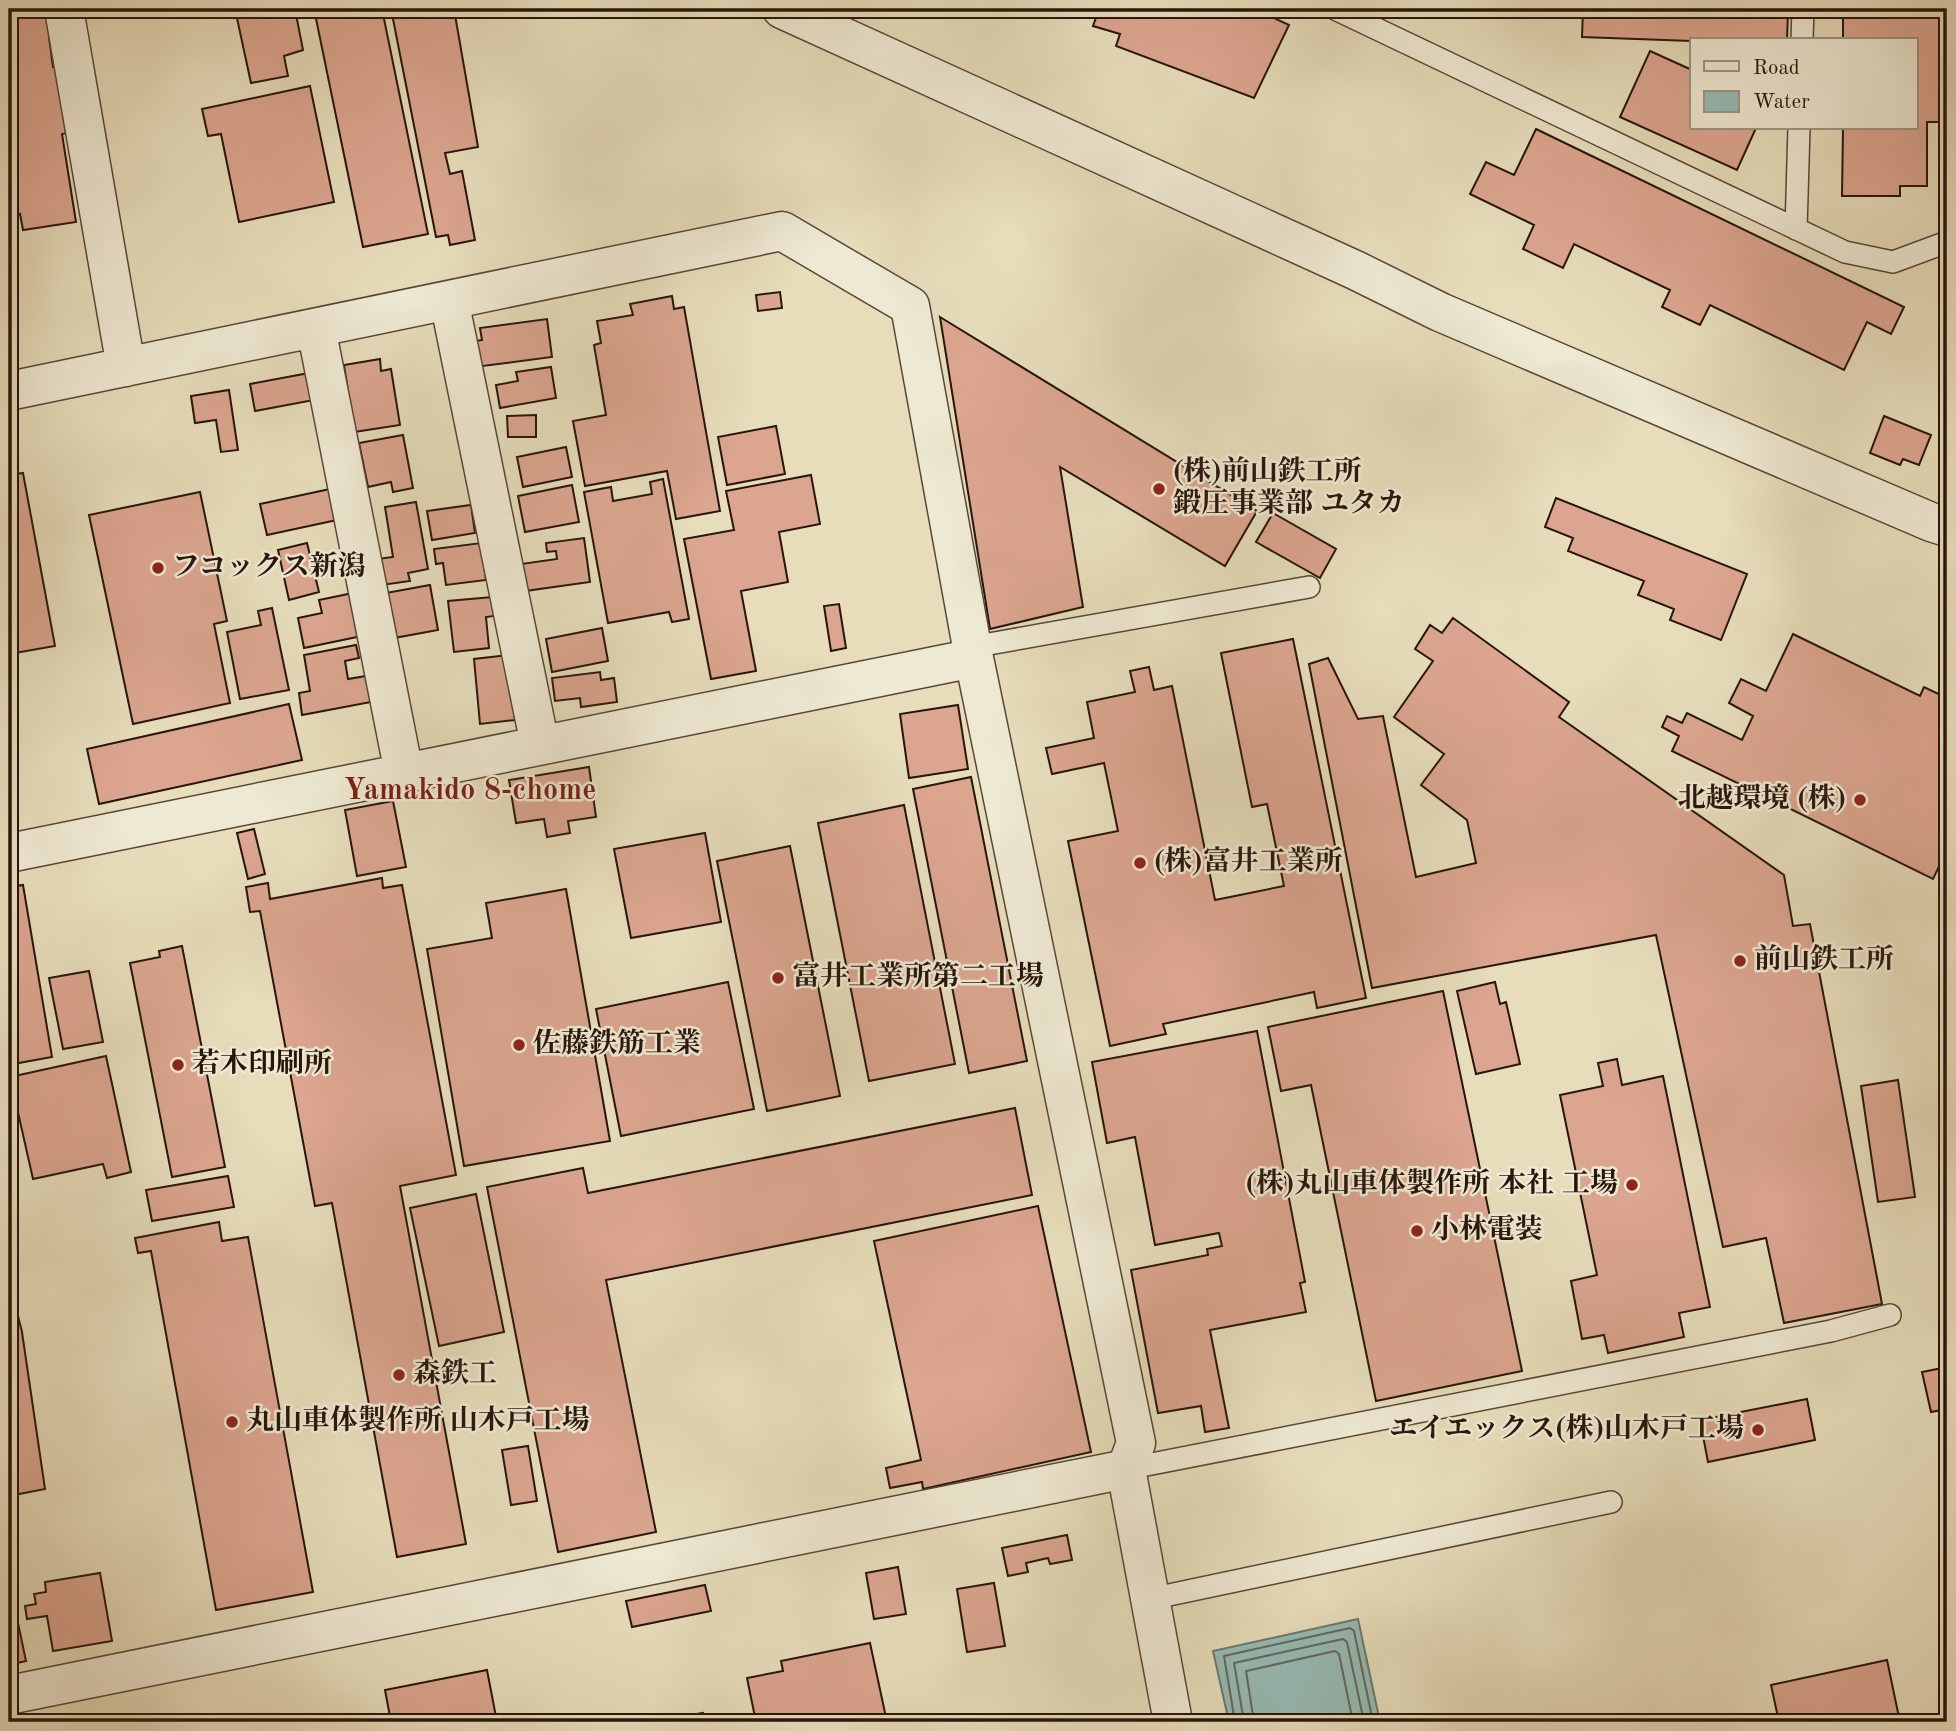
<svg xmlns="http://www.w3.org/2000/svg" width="1956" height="1731" font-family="'Old Standard TT','Noto Serif JP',serif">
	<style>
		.water { fill: #97bbb4; stroke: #6b7970; stroke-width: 2 }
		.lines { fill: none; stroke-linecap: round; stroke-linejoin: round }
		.shore { stroke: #606860; stroke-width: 2 }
		.building { fill: #dba58f; stroke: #28150b; stroke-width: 2 }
		.lane-casing { stroke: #584737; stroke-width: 24 }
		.street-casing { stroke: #584737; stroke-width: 41 }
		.lane { stroke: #efe9d3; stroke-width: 21 }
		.street { stroke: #efe9d3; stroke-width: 38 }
		.poi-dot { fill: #8f2418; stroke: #efe9d3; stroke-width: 2.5 }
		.labels { text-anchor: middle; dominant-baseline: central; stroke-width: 5; stroke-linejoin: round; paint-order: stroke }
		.poi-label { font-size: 28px; font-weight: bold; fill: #28150b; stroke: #efe9d3; text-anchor: start }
		.neighbourhood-label { font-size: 30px; font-weight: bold; fill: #7a1f14; stroke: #efe9d3 }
	</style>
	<rect width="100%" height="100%" fill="#e7ddbb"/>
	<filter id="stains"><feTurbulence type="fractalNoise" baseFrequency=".00286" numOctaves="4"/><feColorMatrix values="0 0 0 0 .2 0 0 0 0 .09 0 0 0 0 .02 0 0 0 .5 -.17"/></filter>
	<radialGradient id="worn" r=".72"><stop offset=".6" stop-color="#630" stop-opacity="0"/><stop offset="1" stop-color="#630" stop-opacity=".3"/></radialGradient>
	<path class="water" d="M1358 1619 1380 1722H1229L1213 1651Z"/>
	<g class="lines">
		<path class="shore" d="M1235 1722 1224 1656 1350 1628 1354 1631 1373 1722
			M1244 1722 1234 1663 1343 1639 1347 1642 1364 1722
			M1254 1722 1246 1671 1335 1651 1339 1654 1353 1722"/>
	</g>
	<path class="building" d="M9 9H37V12L53 10 58 35 49 37 53 67 64 65 74 132 62 134 76 222 23 230 20 214 9 216Z
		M235 9H295L303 50 284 56 288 76 251 83Z
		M314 9H382L428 234 363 247Z
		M391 9H454L478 147 445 153 450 174 462 171 475 240 450 245 448 235 436 237Z
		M1099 9H1255L1289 25 1254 98 1116 46 1120 34 1093 26Z
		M1583 9H1778V11H1788L1787 40 1692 41 1582 37Z
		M1843 9H1947V122H1927V186H1900V196H1842L1843 128H1916V40H1843Z
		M1650 51 1692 70V128H1756L1737 170 1620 117Z
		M310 86 334 202 239 222 221 134 208 136 202 109Z
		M1536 129 1904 307 1891 334 1867 322 1844 370 1710 305 1700 325 1662 307 1670 290 1574 244 1563 268 1523 249 1534 225 1470 194 1486 162 1514 175Z
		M780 292 782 308 758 311 756 295Z
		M672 296 674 309 684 307 720 511 676 519 667 471 585 486 573 421 606 415 594 345 601 343 597 321 633 315 630 304Z
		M940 317 1257 511 1225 566 1060 467 1083 607 990 629Z
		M547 319 552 357 475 367 471 342 482 340 480 328Z
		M380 359 381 371 391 369 400 425 354 432 344 365Z
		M551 367 556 398 500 408 496 385 518 381 516 372Z
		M309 373 314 400 255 411 250 384Z
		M229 390 238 450 221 452 216 420 195 423 191 396Z
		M536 415V437H508L507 416Z
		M1884 416 1931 435 1919 465 1903 459 1900 465 1870 453Z
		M776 426 785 474 727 485 718 437Z
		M403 435 413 488 393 492 391 482 368 487 359 443Z
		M566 447 572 477 523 487 517 457Z
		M23 473 55 646 9 654V475Z
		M811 475 820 524 779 532 788 582 741 591 756 671 711 679 684 539 734 530 726 491Z
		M663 479 689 619 672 622 669 612 608 623 584 492 611 487 613 501 652 494 650 482Z
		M572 485 579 522 525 532 518 496Z
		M330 489 337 520 267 535 260 504Z
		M200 492 227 621 214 624 230 703 133 724 89 515Z
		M1556 498 1747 574 1721 640 1670 620 1674 609 1638 595 1644 581 1568 551 1573 538 1545 527Z
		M416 502 428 569 408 573 410 581 382 585 377 559 393 557 385 507Z
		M471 505 475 533 432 540 427 511Z
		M1273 513 1336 549 1320 578 1256 542Z
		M584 538 590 582 525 591 521 564 557 559 556 551 547 552 546 543Z
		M307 543 319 592 289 600 278 550Z
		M481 543 486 580 446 585 443 563 436 564 434 549Z
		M430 585 438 630 394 638 386 593Z
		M353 593 362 636 304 648 298 618 322 613 319 600Z
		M492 597 494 616 486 617 489 648 454 652 448 601Z
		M839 604 846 648 831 651 824 606Z
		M272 608 289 690 240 699 227 632 261 625 258 611Z
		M1453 618 1569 702 1559 717 1784 875 1793 926 1810 924 1882 1304 1784 1323 1766 1238 1723 1247 1656 935 1372 988 1309 664 1328 658 1358 719 1383 716 1416 877 1476 863 1467 820 1421 785 1444 754 1394 717 1433 661 1415 649 1430 625 1442 633Z
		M602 628 608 661 552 672 546 639Z
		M1793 634 1920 696 1924 687 1947 698V850L1933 879 1672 751 1679 736 1662 727 1667 716 1682 723 1687 713 1742 740 1753 716 1729 703 1741 679 1766 691Z
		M1293 639 1366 998 1317 1008 1314 992 1163 1024 1166 1034 1110 1046 1068 841 1118 831 1104 763 1052 774 1046 748 1094 738 1087 702 1135 692 1130 671 1149 667 1154 690 1172 686 1215 900 1284 886 1267 804 1252 807 1221 653Z
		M356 645 359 658 345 661 348 679 366 676 371 702 302 715 299 693 310 691 304 655Z
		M508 655 515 720 480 724 474 659Z
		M600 672 601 680 614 678 617 702 581 707 580 698 555 701 552 678Z
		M289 704 302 760 99 804 87 749Z
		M958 705 968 769 909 778 900 714Z
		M589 767 596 817 568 821 570 833 547 837 544 819 516 823 509 780Z
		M971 777 1027 1061 969 1073 913 789Z
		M393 801 406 867 357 876 345 810Z
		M904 805 955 1064 869 1081 818 823Z
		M254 829 265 874 248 879 237 833Z
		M705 833 721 922 631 938 614 849Z
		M790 846 840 1096 767 1111 717 861Z
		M382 878 383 888 402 885 456 1175 400 1186 466 1544 397 1557 332 1203 315 1206 260 911 250 912 246 887 268 883 270 899Z
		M23 885 52 1057 13 1064 9 1051V887Z
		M566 889 610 1141 464 1166 427 949 492 938 486 903Z
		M182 946 225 1167 172 1177 130 963 160 957 159 951Z
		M89 971 103 1042 63 1049 49 978Z
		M728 982 754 1109 621 1136 596 1009Z
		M1495 982 1500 1004 1506 1002 1520 1064 1476 1074 1457 991Z
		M1443 991 1522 1371 1376 1401 1311 1085 1281 1091 1268 1027Z
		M1257 1031 1305 1282 1300 1283 1306 1312 1210 1330 1229 1428 1205 1432 1201 1406 1158 1413 1131 1270 1208 1255 1207 1249 1222 1246 1219 1233 1155 1245 1135 1137 1107 1143 1092 1062Z
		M106 1056 131 1172 107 1178 103 1164 33 1179 10 1077Z
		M1617 1059 1622 1085 1663 1076 1710 1307 1679 1313 1684 1337 1608 1353 1604 1335 1582 1339 1571 1281 1597 1275 1560 1095 1603 1086 1598 1063Z
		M1898 1080 1915 1197 1878 1202 1861 1086Z
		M1015 1108 1032 1195 606 1280 656 1532 558 1552 487 1187 583 1168 588 1193Z
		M228 1176 234 1207 152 1221 146 1190Z
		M476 1194 504 1332 439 1346 410 1208Z
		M1038 1206 1091 1452 923 1489 922 1482 890 1488 886 1468 921 1460 874 1241Z
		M219 1222 222 1241 248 1237 313 1592 216 1610 151 1251 138 1253 135 1238Z
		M9 1280 22 1332 45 1489 9 1496Z
		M1947 1367V1409L1931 1412 1922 1372Z
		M1807 1399 1815 1440 1708 1462 1700 1420Z
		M528 1446 537 1501 511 1505 502 1450Z
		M1067 1535 1072 1560 1050 1564 1048 1558 1026 1563 1028 1572 1008 1576 1002 1548Z
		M898 1567 906 1614 874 1619 866 1573Z
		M100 1573 112 1641 53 1651 47 1616 27 1619 25 1606 36 1604 34 1594 46 1592 45 1582Z
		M9 1580 26 1661 9 1665Z
		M994 1583 1005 1646 967 1652 957 1589Z
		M705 1585 711 1611 632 1627 626 1601Z
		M870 1643 887 1722H756L747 1678 783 1671 781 1661Z
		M1887 1660 1900 1722H1779L1771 1685Z
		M487 1670 497 1722H391L385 1690Z
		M703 1713 705 1722H651Z"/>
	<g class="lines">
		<defs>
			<path id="lane" d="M1335 9 1845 252 1893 262 1947 242
				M1802 40 1803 9
				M1796 229 1799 128
				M972 647 1309 587
				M1126 1469 1831 1331 1890 1315
				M1150 1599 1611 1502"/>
			<path id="street" d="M64 9 126 367
				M782 9 1355 270 1440 312 1931 522 1947 527
				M449 300 540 745
				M316 328 404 773
				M9 391 782 231 910 306 974 658 1136 1443 1126 1469 1173 1722
				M9 853 974 658
				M9 1695 1126 1469"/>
		</defs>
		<use href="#lane" class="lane-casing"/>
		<use href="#street" class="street-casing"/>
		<use href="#lane" class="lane"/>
		<use href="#street" class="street"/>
	</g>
	<g class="poi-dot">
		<circle cx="1159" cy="489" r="7"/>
		<circle cx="158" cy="568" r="7"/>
		<circle cx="1860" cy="800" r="7"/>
		<circle cx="1140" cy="863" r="7"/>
		<circle cx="1740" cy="961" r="7"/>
		<circle cx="778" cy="978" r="7"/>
		<circle cx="519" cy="1045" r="7"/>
		<circle cx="178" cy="1065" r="7"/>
		<circle cx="1632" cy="1185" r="7"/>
		<circle cx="1417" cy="1231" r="7"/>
		<circle cx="399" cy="1375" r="7"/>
		<circle cx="232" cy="1422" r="7"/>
		<circle cx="1758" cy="1430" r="7"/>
	</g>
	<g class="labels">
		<g class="poi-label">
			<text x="1173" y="473">(株)前山鉄工所<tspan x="1173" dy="32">鍛圧事業部 ユタカ</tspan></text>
			<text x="172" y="568">フコックス新潟</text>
			<text x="1846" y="800" text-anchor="end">北越環境 (株)</text>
			<text x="1154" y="863">(株)富井工業所</text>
			<text x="1754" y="961">前山鉄工所</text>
			<text x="792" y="978">富井工業所第二工場</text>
			<text x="533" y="1045">佐藤鉄筋工業</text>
			<text x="192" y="1065">若木印刷所</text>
			<text x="1618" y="1185" text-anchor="end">(株)丸山車体製作所 本社 工場</text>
			<text x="1431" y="1231">小林電装</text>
			<text x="413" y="1375">森鉄工</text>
			<text x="246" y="1422">丸山車体製作所 山木戸工場</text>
			<text x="1744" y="1430" text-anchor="end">エイエックス(株)山木戸工場</text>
		</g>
		<g class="neighbourhood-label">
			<text x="470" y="791">Yamakido 8-chome</text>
		</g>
	</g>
	<rect width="1956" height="1731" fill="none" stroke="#e7ddbb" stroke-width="35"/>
	<rect x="10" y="10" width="1935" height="1710" fill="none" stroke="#28150b" stroke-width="3.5"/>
	<rect x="18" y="18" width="1921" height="1696" fill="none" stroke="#28150b" stroke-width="2"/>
	<rect x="1690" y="38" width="228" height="91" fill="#efe9d3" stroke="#9f9483" stroke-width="2"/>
	<rect x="1704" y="61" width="35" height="10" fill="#efe9d3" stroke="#9f9483" stroke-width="2"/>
	<text x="1753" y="74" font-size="21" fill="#28150b">Road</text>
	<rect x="1704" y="91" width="35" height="21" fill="#97bbb4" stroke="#9f9483" stroke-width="2"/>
	<text x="1753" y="108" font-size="21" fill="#28150b">Water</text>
	<rect width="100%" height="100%" filter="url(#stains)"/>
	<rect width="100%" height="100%" fill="url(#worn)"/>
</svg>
